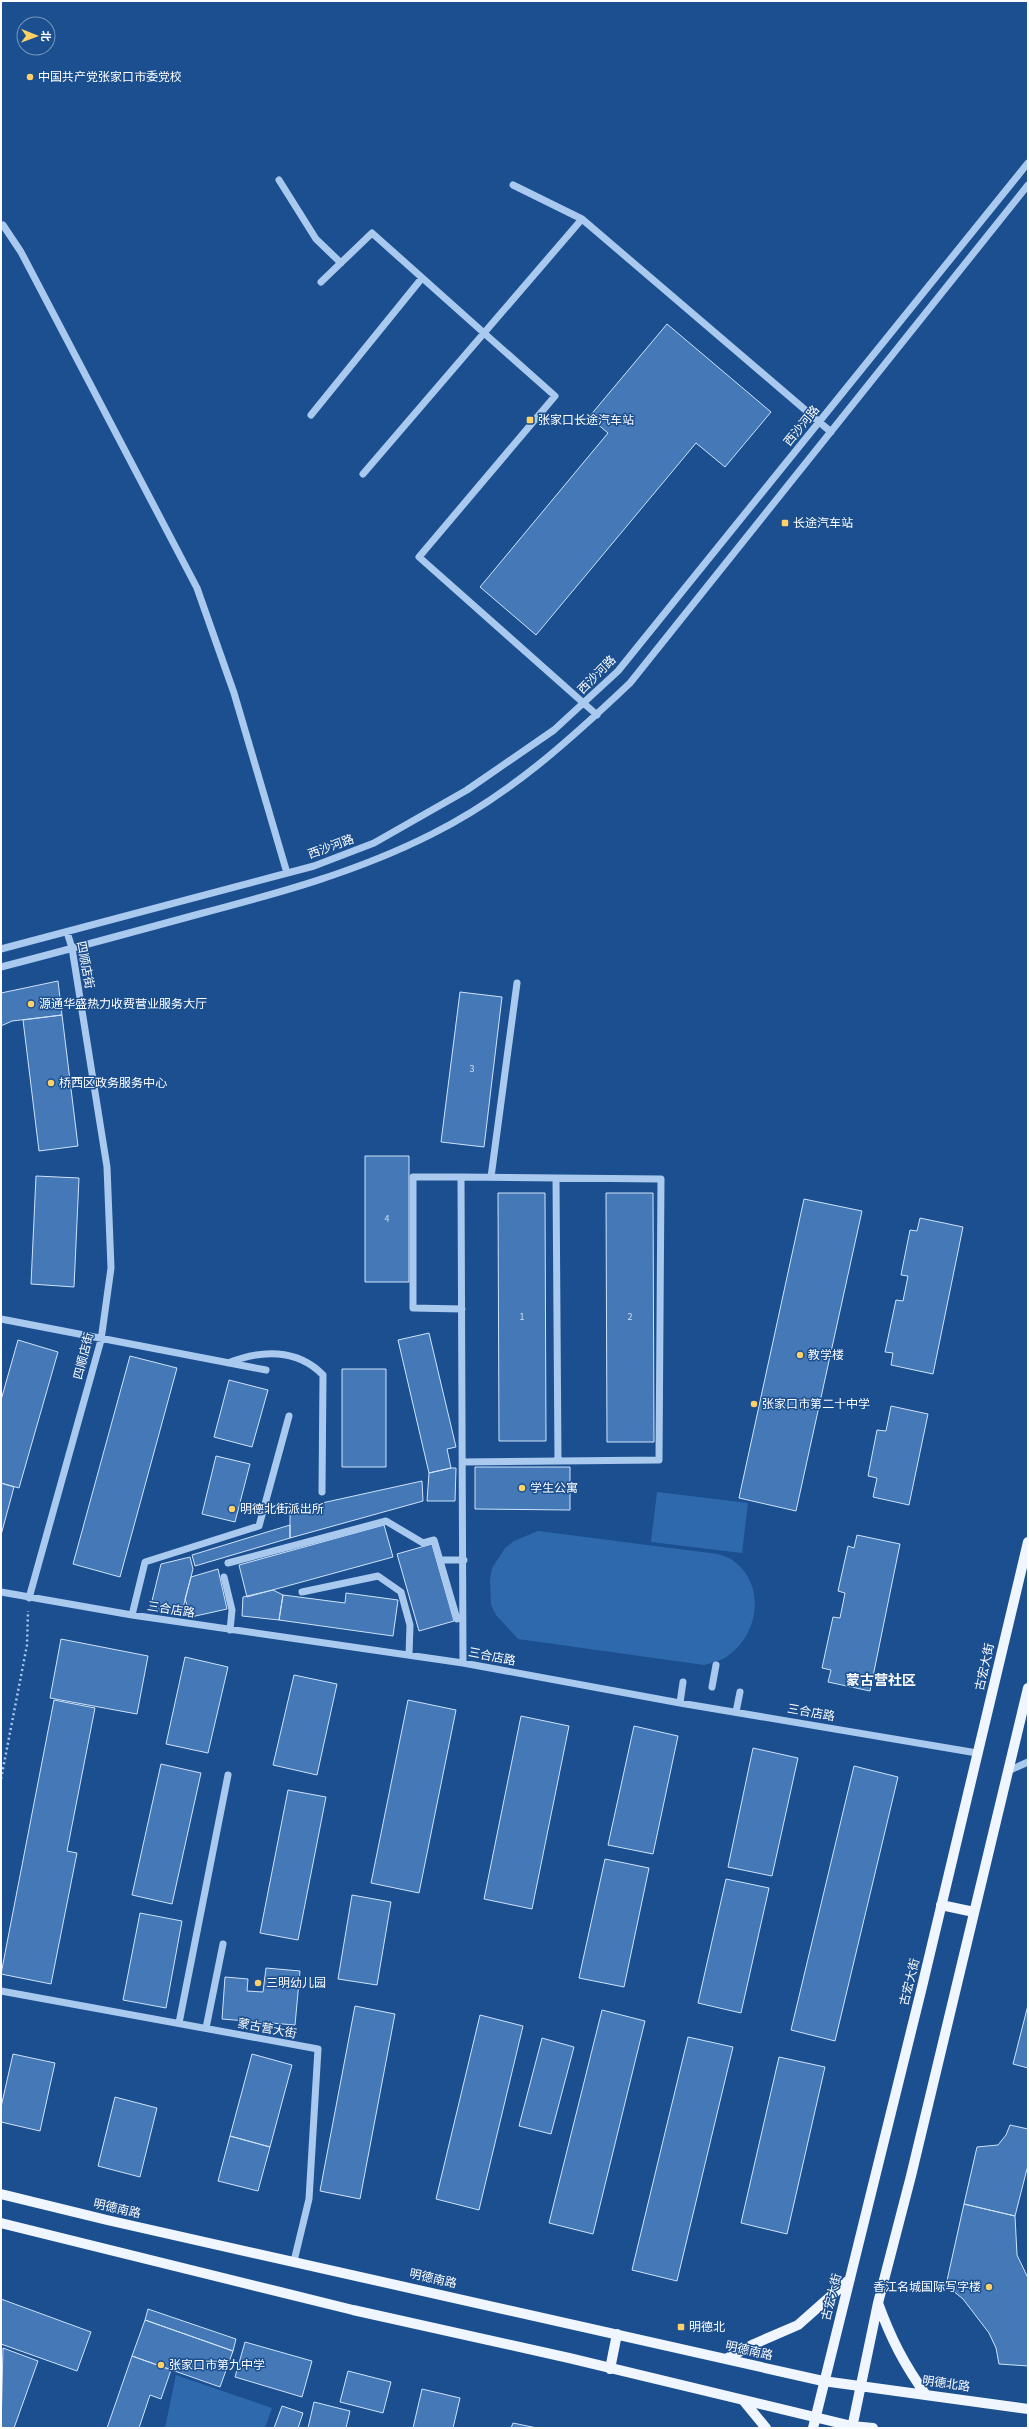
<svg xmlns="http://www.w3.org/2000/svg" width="1029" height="2429" font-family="'Source Sans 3','Noto Sans SC',sans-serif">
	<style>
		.green { fill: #2e69ad }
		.building { fill: #4478b7; stroke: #cfe3fa }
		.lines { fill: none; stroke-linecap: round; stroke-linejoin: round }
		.path { stroke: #a9c9ee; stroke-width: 2.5; stroke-dasharray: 2 3; stroke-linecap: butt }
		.minor { stroke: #a9c9ee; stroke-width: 7 }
		.major { stroke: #f0f6ff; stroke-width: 10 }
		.poi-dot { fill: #ffd166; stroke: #1b4f8f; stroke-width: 1.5 }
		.labels { text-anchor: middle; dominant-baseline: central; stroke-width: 3; stroke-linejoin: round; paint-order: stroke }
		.number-label { font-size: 10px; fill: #d0dded }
		.poi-label { font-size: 12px; fill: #fff; stroke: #1b4f8f; text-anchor: start }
		.street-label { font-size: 12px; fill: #fff; stroke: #1b4f8f }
		.quarter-label { font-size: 14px; font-weight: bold; fill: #fff; stroke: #1b4f8f }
	</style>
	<rect width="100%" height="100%" fill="#1b4f8f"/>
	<path class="green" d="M657 1492 748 1503 742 1553 651 1542Z
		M538 1531 718 1554C724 1556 730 1558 735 1562 767 1588 758 1637 725 1658 719 1661 711 1663 704 1665L518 1639 496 1615 491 1605 490 1580 492 1568 505 1548 514 1541Z
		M176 2375 272 2408 265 2428H165Z"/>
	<path class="building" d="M667 324 771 412 725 467 696 443 536 635 480 587 608 433 589 417Z
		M58 981 62 1015 12 1021 1 1026V993Z
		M460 992 502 997 484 1147 441 1142Z
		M62 1015 78 1146 39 1151 23 1020Z
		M365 1156H409V1282H365Z
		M36 1176 79 1178 74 1287 31 1284Z
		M498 1193H545L546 1441H499Z
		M606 1193H653L654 1442H607Z
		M804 1199 862 1211 796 1511 739 1498Z
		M920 1218 963 1227 933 1374 891 1365 893 1353 885 1352 896 1300 903 1301 908 1276 901 1275 910 1230 917 1231Z
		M429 1333 456 1447 447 1449 451 1468 429 1473 398 1340Z
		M18 1340 58 1352 19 1488 1 1483V1400Z
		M130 1356 177 1368 120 1577 73 1564Z
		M342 1369H386V1467H342Z
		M229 1380 268 1390 252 1447 214 1437Z
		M891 1406 928 1414 909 1505 873 1497 877 1478 868 1476 877 1430 886 1431Z
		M216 1456 250 1464 235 1522 202 1514Z
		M475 1467H570V1510L475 1509Z
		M451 1468H456L455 1501H427L429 1473Z
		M422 1481 423 1501 290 1538V1510Z
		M1 1483 14 1487 1 1535Z
		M290 1525V1538L195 1566 192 1555Z
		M384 1525 393 1557 247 1597 239 1565Z
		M857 1535 900 1544 870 1691 828 1682 831 1670 822 1668 833 1617 840 1618 845 1593 838 1591 848 1546 854 1548Z
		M432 1544 454 1621 419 1631 397 1554Z
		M190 1557 193 1569 181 1616 150 1609 161 1564Z
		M218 1569 227 1609 191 1617 185 1599 191 1577Z
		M273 1590 283 1595 279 1620 242 1616 243 1597Z
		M346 1593 398 1600 393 1636 279 1620 283 1595 345 1603Z
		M61 1639 148 1656 137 1714 50 1698Z
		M185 1657 228 1667 208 1753 166 1744Z
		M294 1675 337 1684 317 1775 273 1765Z
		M54 1700 95 1708 67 1851 77 1853 51 1984 1 1974Z
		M408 1700 456 1710 419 1893 371 1883Z
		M521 1716 569 1726 532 1909 484 1899Z
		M634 1726 678 1736 653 1854 608 1845Z
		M753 1748 798 1758 772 1876 728 1867Z
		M161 1764 201 1773 172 1904 132 1895Z
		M854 1766 898 1777 835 2041 791 2030Z
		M288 1790 326 1797 298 1940 260 1933Z
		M605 1859 649 1868 624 1987 579 1978Z
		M726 1879 769 1888 741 2013 698 2003Z
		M352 1895 391 1902 377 1985 338 1979Z
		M140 1913 182 1921 166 2008 123 2000Z
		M266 1968 300 1971 295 2025 222 2019 225 1977 248 1979 247 1991 263 1992Z
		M1028 2005V2068L1013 2064Z
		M355 2006 395 2014 360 2199 320 2191Z
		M602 2010 645 2021 593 2234 549 2223Z
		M480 2015 523 2026 479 2210 436 2199Z
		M688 2037 733 2047 677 2281 632 2270Z
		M542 2038 574 2047 551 2134 519 2126Z
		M13 2054 55 2063 40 2131 1 2122V2107Z
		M252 2054 292 2065 270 2147 230 2136Z
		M779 2057 825 2067 787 2234 741 2223Z
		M115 2097 157 2108 140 2177 98 2166Z
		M1010 2125 1028 2129V2165L1015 2216 964 2204 977 2147 998 2145 1006 2135Z
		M230 2136 270 2147 258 2191 218 2181Z
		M964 2204 1015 2216 1017 2255 1028 2278V2366L999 2364 996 2348 989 2333 963 2299 946 2285Z
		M1 2299 91 2332 77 2371 1 2344Z
		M148 2309 236 2339 233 2351 145 2320Z
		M145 2320 233 2351 220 2387 132 2356Z
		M245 2342 312 2361 302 2397 235 2377Z
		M3 2348 38 2361 14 2428H1Z
		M132 2356 171 2370 161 2399 150 2395 139 2428H107Z
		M348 2371 391 2382 383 2413 340 2402Z
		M422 2389 460 2398 453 2428H413Z
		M314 2402 350 2411 346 2428H308Z
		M282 2406 303 2413 298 2428H274Z
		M513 2423 537 2428H511Z"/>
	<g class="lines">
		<path class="path" d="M1 1779 27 1645 28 1611"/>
		<path class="minor" d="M279 180 316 239 341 263
			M513 185 582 219
			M3 225 21 252 197 588 234 693 287 873
			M321 282 372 233 484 333 363 474
			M311 415 422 278
			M597 715 419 557 555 396 484 333 582 219 831 432
			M1 949 314 866 374 843 467 790 554 730 618 671 1028 163
			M1 967C67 950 133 932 199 914 279 893 357 872 432 834 508 796 569 741 630 683L1028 185
			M461 1177H413V1308L462 1309
			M491 1177 517 983
			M556 1178 558 1461
			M1 1319 266 1370
			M228 1363C260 1350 297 1348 323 1375L322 1492
			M463 1462 659 1460 661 1179 461 1177 463 1663
			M441 1560H464
			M228 1563 386 1521 423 1543 434 1540 457 1619
			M224 1577 232 1610 230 1630
			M1 1592 132 1615 463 1663 680 1703 977 1753
			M302 1592 378 1576 401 1592 410 1625 409 1655
			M29 1598 101 1340 111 1268 107 1167 72 948 67 932
			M132 1615 145 1562 259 1526 289 1416
			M712 1687 716 1665
			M680 1703 683 1682
			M736 1712 740 1692
			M1008 1771 1028 1762
			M1 1991 318 2049 309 2199 294 2261
			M179 2023 228 1775
			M206 2028 223 1944"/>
		<path class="major" d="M941 1905 974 1912
			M1 2194 107 2220 823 2381 1028 2409
			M1 2223 353 2310 569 2358 852 2426 873 2428
			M878 2303C891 2339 904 2364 926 2395
			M726 2359 754 2344 798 2325 850 2279
			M610 2369 617 2334
			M743 2400 766 2428
			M813 2428 921 1991 1028 1542
			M852 2428 878 2303 911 2176 1028 1688"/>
	</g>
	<g class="poi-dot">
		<circle cx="30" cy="77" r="4"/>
		<rect x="526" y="416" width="8" height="8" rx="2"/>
		<rect x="781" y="519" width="8" height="8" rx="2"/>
		<circle cx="31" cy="1004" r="4"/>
		<circle cx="51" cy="1083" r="4"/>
		<circle cx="800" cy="1355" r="4"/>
		<circle cx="754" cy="1404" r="4"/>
		<circle cx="522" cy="1488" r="4"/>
		<circle cx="232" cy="1509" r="4"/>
		<circle cx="258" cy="1983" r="4"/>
		<circle cx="989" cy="2287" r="4"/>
		<rect x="677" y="2323" width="8" height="8" rx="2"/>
		<circle cx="161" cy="2365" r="4"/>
	</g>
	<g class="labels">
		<g class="number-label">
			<text x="472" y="1069">3</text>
			<text x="387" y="1219">4</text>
			<text x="522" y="1317">1</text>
			<text x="630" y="1317">2</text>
		</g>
		<g class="poi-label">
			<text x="38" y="77">中国共产党张家口市委党校</text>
			<text x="538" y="420">张家口长途汽车站</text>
			<text x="793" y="523">长途汽车站</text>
			<text x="39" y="1004">源通华盛热力收费营业服务大厅</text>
			<text x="59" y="1083">桥西区政务服务中心</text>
			<text x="808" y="1355">教学楼</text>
			<text x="762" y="1404">张家口市第二十中学</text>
			<text x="530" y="1488">学生公寓</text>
			<text x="240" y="1509">明德北街派出所</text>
			<text x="266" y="1983">三明幼儿园</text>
			<text x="981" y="2287" text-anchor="end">香江名城国际写字楼</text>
			<text x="689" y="2327">明德北</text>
			<text x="169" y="2365">张家口市第九中学</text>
		</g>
		<g class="street-label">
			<text transform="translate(802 426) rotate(-51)">西沙河路</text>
			<text transform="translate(597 675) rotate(-45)">西沙河路</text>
			<text transform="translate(331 847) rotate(-20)">西沙河路</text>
			<text transform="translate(85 965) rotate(79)">四顺店街</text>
			<text transform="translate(84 1356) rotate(-76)">四顺店街</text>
			<text transform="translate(171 1610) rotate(9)">三合店路</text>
			<text transform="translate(492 1657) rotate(11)">三合店路</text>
			<text transform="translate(985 1667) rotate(-77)">古宏大街</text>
			<text transform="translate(811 1713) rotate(10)">三合店路</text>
			<text transform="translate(910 1982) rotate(-76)">古宏大街</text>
			<text transform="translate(267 2029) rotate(11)">蒙古营大街</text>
			<text transform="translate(117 2209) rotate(13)">明德南路</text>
			<text transform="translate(433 2279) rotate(13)">明德南路</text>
			<text transform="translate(832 2297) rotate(-76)">古宏大街</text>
			<text transform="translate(749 2351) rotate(13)">明德南路</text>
			<text transform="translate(946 2384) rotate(8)">明德北路</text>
		</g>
		<g class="quarter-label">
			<text x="881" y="1681">蒙古营社区</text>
		</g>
	</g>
	<rect width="1029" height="2429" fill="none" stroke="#ffffff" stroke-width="4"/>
	<g transform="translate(36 36) rotate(91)"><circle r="19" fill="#1b4f8f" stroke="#7695bc"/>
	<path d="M0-3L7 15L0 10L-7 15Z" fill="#ffd166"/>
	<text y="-6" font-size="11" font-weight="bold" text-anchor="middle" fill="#ffffff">北</text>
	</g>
</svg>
